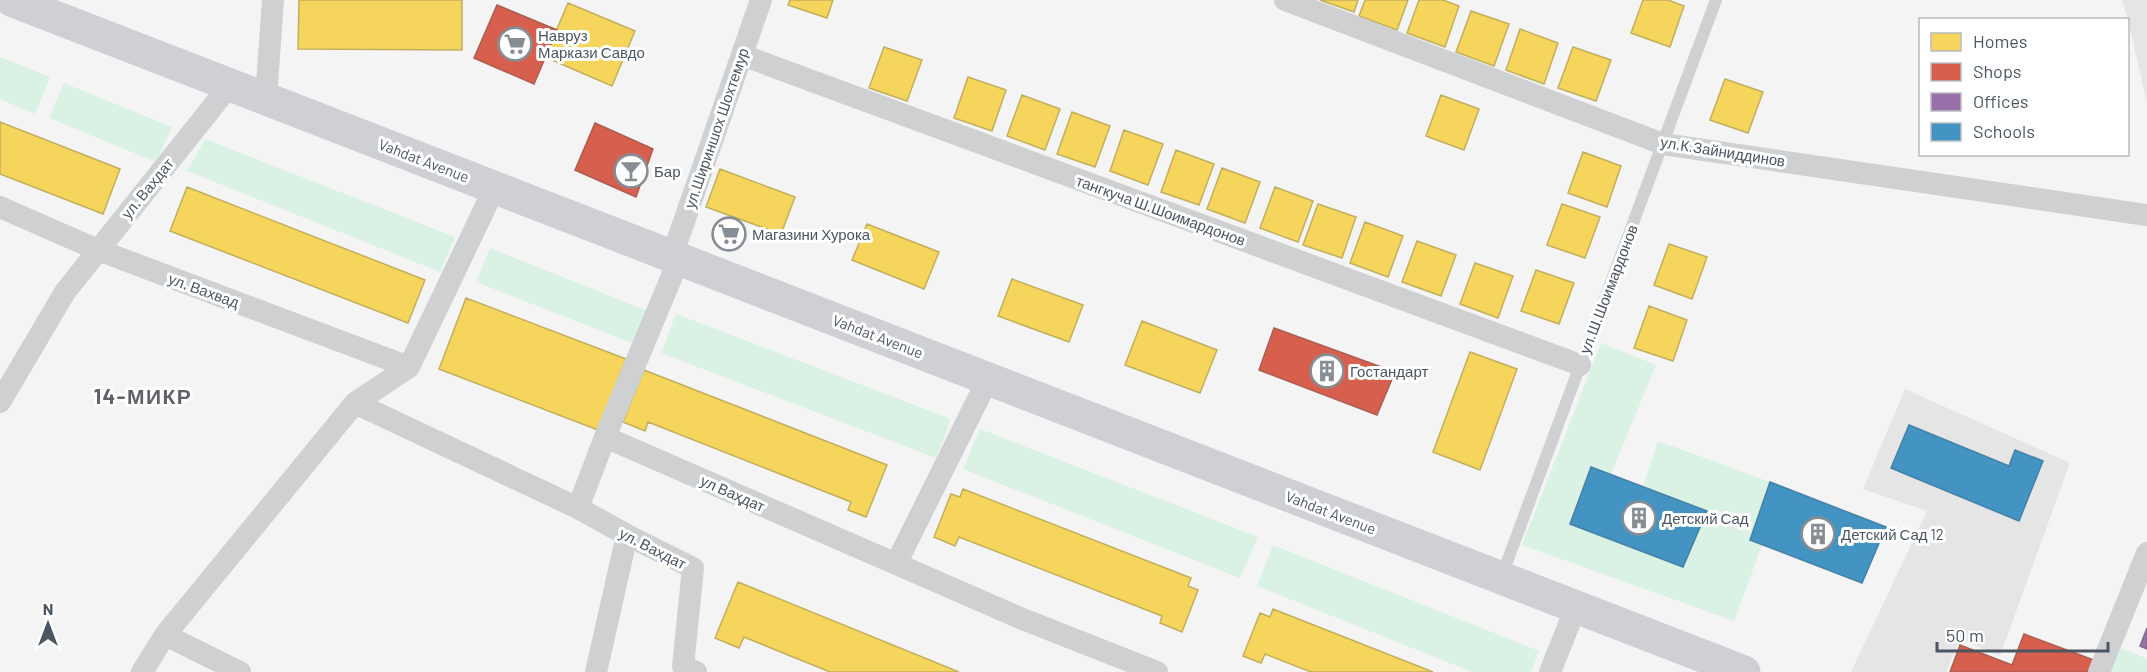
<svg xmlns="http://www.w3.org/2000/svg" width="2147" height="672" font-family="Barlow,sans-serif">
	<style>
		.education { fill: #e6e5e6 }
		.green { fill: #d9f2e3 }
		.homes { fill: #f6d55c; stroke: #c2af5e; stroke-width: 1.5 }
		.shops { fill: #d6604d; stroke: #ac5d53; stroke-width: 1.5 }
		.offices { fill: #9970ab; stroke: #816895; stroke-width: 1.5 }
		.schools { fill: #4393c3; stroke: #4581a6; stroke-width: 1.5 }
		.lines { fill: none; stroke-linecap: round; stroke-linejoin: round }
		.service { stroke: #ced0d2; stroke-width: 12 }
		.minor { stroke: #ced0d2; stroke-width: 22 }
		.secondary { stroke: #ced0d4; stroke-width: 33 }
		.labels { text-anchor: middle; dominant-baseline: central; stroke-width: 6; stroke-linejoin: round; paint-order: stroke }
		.poi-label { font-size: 15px; fill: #4a5661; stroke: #fff; text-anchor: start }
		.street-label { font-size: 15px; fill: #4a5661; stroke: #fff }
		.district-label { font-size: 21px; font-weight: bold; letter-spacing: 1.5px; fill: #5f6368; stroke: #fff }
	</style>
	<rect width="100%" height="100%" fill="#f4f4f4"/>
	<path class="education" d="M2122 0H2147V103L2128 20Z
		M1905 389 2070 463 2000 656 1960 639 1946 672H1851L1927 511 1863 489Z"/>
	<path class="green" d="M0 57 50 77 35 114 0 99Z
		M64 83 172 127 156 162 49 118Z
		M205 139 455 237 440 272 187 171Z
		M490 248 648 311 632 343 476 282Z
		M676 314 951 419 936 458 661 353Z
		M1601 343 1656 365 1611 474 1591 467 1571 525 1683 567 1707 512 1643 487 1658 441 1770 482 1750 540 1762 545 1734 621 1522 545Z
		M980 429 1258 537 1240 578 963 469Z
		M1273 545 1539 651 1531 672H1472L1257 586Z
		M2121 648 2147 659V672H2111Z"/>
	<path class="homes" d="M299 0H462V50L298 49Z
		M790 0H833L827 18 788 5Z
		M1320 0H1358L1354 12Z
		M1365 0H1408L1397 30 1359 16Z
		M1419 0H1443L1459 6 1445 47 1407 33Z
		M1643 0H1668L1684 6 1670 47 1631 33Z
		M568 3 635 31 612 86 545 57Z
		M1471 11 1509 24 1494 66 1456 52Z
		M1520 29 1558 43 1544 84 1506 70Z
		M884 47 922 60 907 101 869 88Z
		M1573 47 1611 60 1596 101 1558 88Z
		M968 77 1006 90 992 131 954 118Z
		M1725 79 1763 92 1748 133 1710 120Z
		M1022 95 1060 109 1045 150 1007 136Z
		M1441 95 1479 109 1464 150 1426 136Z
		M1072 112 1110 126 1095 167 1057 154Z
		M0 122 120 169 103 214 0 174Z
		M1124 130 1163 144 1148 185 1110 171Z
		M1176 150 1214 164 1199 205 1161 192Z
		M1583 152 1621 166 1607 207 1568 193Z
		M1222 168 1260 182 1245 223 1207 209Z
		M720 169 795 197 781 234 706 207Z
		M187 187 425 280 408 323 170 231Z
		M1275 187 1313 201 1298 242 1260 228Z
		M1318 204 1356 217 1342 258 1303 245Z
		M1562 204 1600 217 1585 258 1547 245Z
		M1365 222 1403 236 1388 277 1350 263Z
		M867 224 939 252 924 289 852 260Z
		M1417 241 1456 255 1441 296 1402 282Z
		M1669 244 1707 257 1692 299 1654 285Z
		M1475 263 1513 276 1498 318 1460 304Z
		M1536 270 1574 283 1559 324 1521 311Z
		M1012 279 1083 305 1069 342 998 316Z
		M466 298 626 359 598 430 439 369Z
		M1649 306 1687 320 1673 361 1634 348Z
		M1142 321 1217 350 1200 393 1125 365Z
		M1470 352 1517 369 1480 470 1433 452Z
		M644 370 887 465 866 517 848 510 851 502 648 422 645 431 623 422Z
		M963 489 1191 578 1188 586 1198 590 1182 632 1160 623 1162 616 959 537 955 546 934 537 951 494 960 497Z
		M738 582 959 672H830L744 637 739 648 715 638Z
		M1273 609 1433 672H1311L1265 654 1261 663 1243 656 1260 613 1270 617Z"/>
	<path class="shops" d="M497 5 557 30 534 84 474 58Z
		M595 123 653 149 636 197 575 170Z
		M1274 328 1395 372 1377 415 1259 370Z
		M2024 634 2099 662 2095 672H1950L1960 645 2012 665Z"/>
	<path class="offices" d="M2147 628V649L2140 646Z"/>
	<path class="schools" d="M1909 425 2009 466 2015 450 2043 461 2019 521 1891 468Z
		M1591 467 1707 511 1683 567 1570 524Z
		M1770 482 1886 527 1862 583 1750 540Z"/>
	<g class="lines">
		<path class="service" d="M1501 578 1716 0"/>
		<path class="minor" d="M1285 0 1663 144 2147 215
			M742 55 1580 365
			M266 99 273 0
			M0 207 98 250 409 367
			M672 256 761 0
			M0 402 65 292 230 85
			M355 403 578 508 605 437 1025 620 1157 672
			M605 437 679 259
			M578 508 627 535 693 568 683 666 696 672
			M896 564 988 379
			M165 635 240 672
			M142 672 165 635 355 403 409 367 495 187
			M596 672 627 535
			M1550 672 1576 607
			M2099 672 2147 553"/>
		<path class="secondary" d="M11 0 1744 672"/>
	</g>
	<defs>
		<symbol id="supermarket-ring" viewBox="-11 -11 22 22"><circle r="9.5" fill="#fff" stroke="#868d94" stroke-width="1.5"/><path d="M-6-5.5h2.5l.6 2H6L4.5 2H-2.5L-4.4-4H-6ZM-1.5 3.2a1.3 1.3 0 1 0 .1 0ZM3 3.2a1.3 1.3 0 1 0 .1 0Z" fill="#868d94"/></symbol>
		<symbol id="bar-ring" viewBox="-11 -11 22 22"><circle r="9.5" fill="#fff" stroke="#868d94" stroke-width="1.5"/><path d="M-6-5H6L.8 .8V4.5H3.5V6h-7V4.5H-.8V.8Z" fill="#868d94"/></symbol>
		<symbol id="building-ring" viewBox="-11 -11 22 22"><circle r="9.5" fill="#fff" stroke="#868d94" stroke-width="1.5"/><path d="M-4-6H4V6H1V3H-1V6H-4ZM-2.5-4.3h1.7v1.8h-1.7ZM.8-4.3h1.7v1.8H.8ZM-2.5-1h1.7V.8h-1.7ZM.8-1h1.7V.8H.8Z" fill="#868d94"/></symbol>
	</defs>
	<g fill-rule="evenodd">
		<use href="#supermarket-ring" x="496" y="25" width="38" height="38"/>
		<use href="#bar-ring" x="612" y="152" width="38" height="38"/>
		<use href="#supermarket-ring" x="710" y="215" width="38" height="38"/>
		<use href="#building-ring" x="1308" y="352" width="38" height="38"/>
		<use href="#building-ring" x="1620" y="499" width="38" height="38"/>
		<use href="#building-ring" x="1799" y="515" width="38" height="38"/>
	</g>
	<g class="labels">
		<g class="poi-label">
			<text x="538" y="35">Навруз<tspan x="538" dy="17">Маркази Савдо</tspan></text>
			<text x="654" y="171">Бар</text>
			<text x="752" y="234">Магазини Хурока</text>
			<text x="1350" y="371">Гостандарт</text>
			<text x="1662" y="518">Детский Сад</text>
			<text x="1841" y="534">Детский Сад 12</text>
		</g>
		<g class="street-label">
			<text transform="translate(716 128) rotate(-71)">ул.Шириншох Шохтемур</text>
			<text transform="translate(1723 151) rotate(9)">ул.К.Зайниддинов</text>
			<text transform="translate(424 160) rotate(21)">Vahdat Avenue</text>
			<text transform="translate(147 188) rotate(-51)">ул. Вахдат</text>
			<text transform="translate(1161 210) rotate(20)">тангкуча Ш.Шоимардонов</text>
			<text transform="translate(1608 289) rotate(-69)">ул.Ш.Шоимардонов</text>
			<text transform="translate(204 290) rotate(20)">ул. Вахвад</text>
			<text transform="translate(878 336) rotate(21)">Vahdat Avenue</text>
			<text transform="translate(733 493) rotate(24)">ул Ваҳдат</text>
			<text transform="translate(1331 512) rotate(21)">Vahdat Avenue</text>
			<text transform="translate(653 548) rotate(27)">ул. Вахдат</text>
		</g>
		<g class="district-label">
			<text x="143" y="395">14-МИКР</text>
		</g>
	</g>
	<rect x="1919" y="18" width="210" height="138" fill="#ffffff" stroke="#b7bbc0" stroke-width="1.5"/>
	<rect x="1931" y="33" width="30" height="18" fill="#f6d55c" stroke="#b7bbc0" stroke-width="1.5"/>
	<text x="1973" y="48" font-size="18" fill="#4a5661">Homes</text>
	<rect x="1931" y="63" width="30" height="18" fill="#d6604d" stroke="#b7bbc0" stroke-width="1.5"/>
	<text x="1973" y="78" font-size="18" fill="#4a5661">Shops</text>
	<rect x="1931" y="93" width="30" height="18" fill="#9970ab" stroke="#b7bbc0" stroke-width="1.5"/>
	<text x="1973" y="108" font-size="18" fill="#4a5661">Offices</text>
	<rect x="1931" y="123" width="30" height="18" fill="#4393c3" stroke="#b7bbc0" stroke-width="1.5"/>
	<text x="1973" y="138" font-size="18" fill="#4a5661">Schools</text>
	<g transform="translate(48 624)" stroke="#ffffff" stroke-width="4.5" paint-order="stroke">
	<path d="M0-4.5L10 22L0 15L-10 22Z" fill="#4a5661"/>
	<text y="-9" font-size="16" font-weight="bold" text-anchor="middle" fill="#4a5661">N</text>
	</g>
	<path d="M1937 642v9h171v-9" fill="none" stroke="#4a5661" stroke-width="3"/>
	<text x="1946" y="642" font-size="18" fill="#4a5661" stroke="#ffffff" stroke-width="4.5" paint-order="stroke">50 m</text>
</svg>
